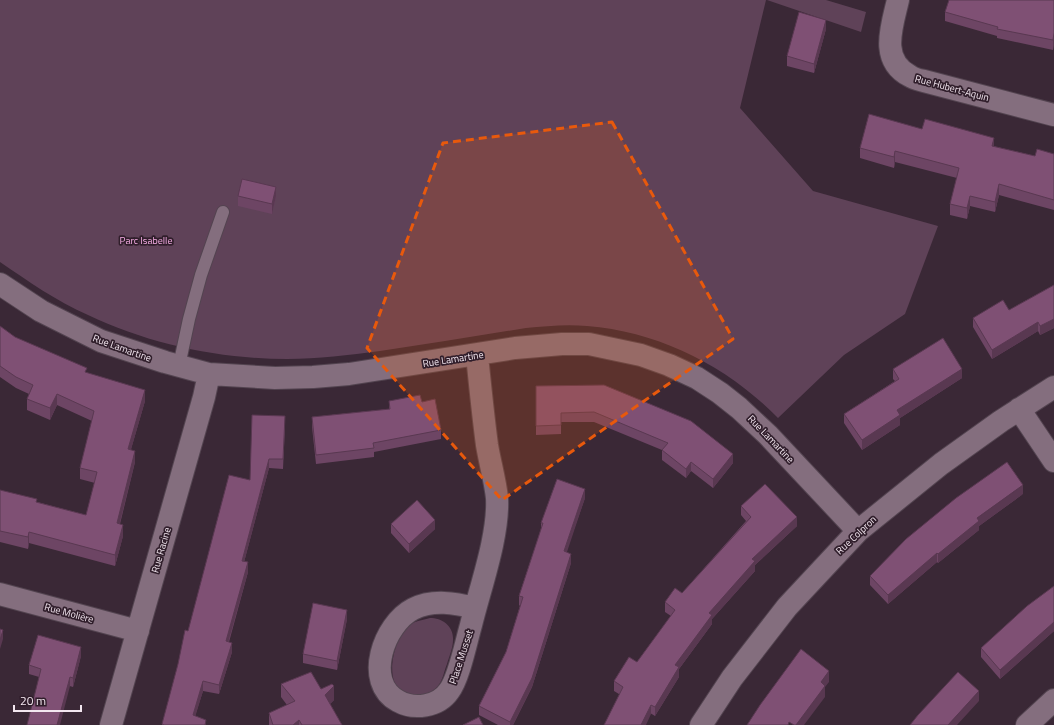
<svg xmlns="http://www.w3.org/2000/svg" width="1054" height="725" font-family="'Titillium Web',sans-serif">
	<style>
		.green { fill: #5f4258 }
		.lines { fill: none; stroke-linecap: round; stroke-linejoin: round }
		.lane-casing { stroke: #534450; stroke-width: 14 }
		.street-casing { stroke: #534450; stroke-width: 24 }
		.lane { stroke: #846e7e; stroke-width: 12 }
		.street { stroke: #846e7e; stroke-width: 22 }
		.wall { fill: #6d4564 }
		.shaded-wall { fill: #593851 }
		.building { fill: #7f5074; stroke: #593851 }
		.marked { fill: #e8590c; fill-opacity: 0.2; stroke: #e8590c; stroke-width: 3; stroke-dasharray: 8 5; stroke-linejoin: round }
		.labels { text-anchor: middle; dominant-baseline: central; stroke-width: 3.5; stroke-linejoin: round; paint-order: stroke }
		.street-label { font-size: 10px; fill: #f3e7f0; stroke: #301e2b }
		.park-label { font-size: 10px; fill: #f8aee6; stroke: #301e2b }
	</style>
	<rect width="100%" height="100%" fill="#3a2836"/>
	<path class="green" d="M0 0H766L740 108 813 191 938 226 905 314 844 355 778 418C727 366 660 332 587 326 567 324 546 326 526 328 477 336 429 344 380 351 349 355 318 359 287 359 219 359 149 344 88 315 56 301 28 281 0 262Z
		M767 0H826L866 12 861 32Z
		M430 618C442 618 454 626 453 640 453 648 449 657 447 664 444 671 443 680 438 686 431 694 422 696 413 695 408 694 402 692 399 689 385 676 395 639 407 627 413 621 423 620 430 618Z"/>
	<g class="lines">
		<defs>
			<path id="lane" d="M179 366 189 319 201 275 223 212"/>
			<path id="street" d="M898 0C892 26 879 60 910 76 914 79 920 80 924 81L1054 115
				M0 284 41 311 101 341 165 362 209 374 275 378 313 377 349 374 515 348 562 344H589L641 355 669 365 697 378 720 393 739 408 768 435 858 531
				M1019 409 1054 461
				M0 594 138 631
				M475 608C455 603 433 599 413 609 384 624 363 682 398 701 414 710 438 707 449 691 459 678 466 642 471 625 480 588 499 536 497 498 495 480 490 463 487 445 483 415 480 385 477 355
				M111 725 204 397 209 374
				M701 725 732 678 787 607 858 531 941 464 1001 421 1054 387
				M1027 725 1054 700"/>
		</defs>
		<use href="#lane" class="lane-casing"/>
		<use href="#street" class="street-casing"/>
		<use href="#lane" class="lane"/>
		<use href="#street" class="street"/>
	</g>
	<path class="wall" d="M1054 0V43L1053 50 997 38V36L945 21V12Z
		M826 29 814 73 787 66V56Z
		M922 129 1035 156 1054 154V210L999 195 995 212 970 206 967 219 950 215V204L957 178 895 162 894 168 860 158V148Z
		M238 196H276L272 214 238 206Z
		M1054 285V328L1040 335 1038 331 992 359 973 327V318L1009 310Z
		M0 326 15 337 87 373 145 401 131 449 135 462 120 524 123 536 115 566 29 543 28 549 0 542V490L37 502 86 515 95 483 80 479V468L92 421 57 405 50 420 27 410V399L29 394 16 388 0 377Z
		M893 369 962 378 900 418V425L862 450 844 423V414L895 381 893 379Z
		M536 386 733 463 713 488 691 471 686 478 662 460V450L594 422H561V434L536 435Z
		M389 401 422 402 441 430V439L374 452V457L316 464 312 427V417L389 409Z
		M285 425 283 469 269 468 244 562 248 572 229 642 232 652 219 694 203 691 195 716 206 725H162L188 631 250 480Z
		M1023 494 979 526V530L938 563 937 562 888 604 870 585V576Z
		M585 498 566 552 571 563 532 687 513 725H498L479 715V706L506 652 520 606 519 605V596L541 529V523Z
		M741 506 797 526 755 565V571L712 619V624L679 669V677L655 716 614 691V681L637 662 671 616 665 612V602L682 593 746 521 741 515Z
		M391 524 435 529 409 553 391 533Z
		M1054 586V631L1000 679 981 657V648Z
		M347 619 337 670 303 663V654Z
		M81 656 73 687 29 674V665Z
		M281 684 321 689 334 700 330 704 342 725H269V713L287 705 281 697Z"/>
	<path class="shaded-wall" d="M826 20V29L814 73V64Z
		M1054 33V43L1053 50V40Z
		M994 138V148L992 146Z
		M895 151V162L894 168V157Z
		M999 184V195L995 212V202Z
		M276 187V196L272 214V204Z
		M970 196V206L967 219V208Z
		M1054 319V328L1040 335V326Z
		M1038 322V331L992 359V350Z
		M962 369V378L900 418V425L862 450V440L897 410Z
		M145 390V401L128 460V449Z
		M57 394V405L50 420V408Z
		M135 451V462L117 534V523Z
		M733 454V463L713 488V479Z
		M269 459V468L242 570V561Z
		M691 462V471L686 478V469Z
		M1023 485V494L979 526V530L938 563V554L977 518Z
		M585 489V498L564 561V551Z
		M797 517V526L755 565V571L712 619V624L679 669V677L655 716V707L675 665 709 613 752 559Z
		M435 520V529L409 553V544Z
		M123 525V536L115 566V555Z
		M29 532V543L28 549V537Z
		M937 553V562L888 604V595Z
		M571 554V563L532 687 513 725H510V722Z
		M248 562V572L226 650V641Z
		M347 610V619L337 670V661Z
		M1054 622V631L1000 679V670Z
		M3 630V639L0 649V640Z
		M232 643V652L219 694V685Z
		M81 647V656L73 687V678Z
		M829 671V682L825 687V697L804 725H796L821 682Z
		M70 677V686L60 725H57Z
		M203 681V691L193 724V715Z
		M334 686V700L325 708V695Z
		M979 691V701L957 725H948Z
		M651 705V714L646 725H641Z
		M299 720V725H293Z"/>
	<path class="building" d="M949 0H1054V33L1053 40 997 29 998 27 945 12Z
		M799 12 826 20 814 64 787 56Z
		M869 114 922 129 925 119 994 138 992 146 1035 156 1037 149 1054 154V200L999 184 995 202 970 196 967 208 950 204 959 168 895 151 894 157 860 148Z
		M242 179 276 187 272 204 238 196Z
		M1054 285V319L1040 326 1038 322 992 350 973 318 1003 300 1009 310Z
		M0 326 15 337 87 368 85 372 145 390 128 449 135 451 117 523 123 525 115 555 29 532 28 537 0 531V490L37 499 36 502 86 515 97 472 80 468 94 411 57 394 50 408 27 399 33 385 16 377 0 366Z
		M943 338 962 369 897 410 900 415 862 440 844 414 899 379 893 369Z
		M604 385 691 421 733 454 713 479 691 462 686 469 662 450 668 443 594 412 561 413V425L536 426V386Z
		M420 395 422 402 435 399 441 430 373 443 374 448 316 455 312 417 390 409 389 401Z
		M252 415 285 416 283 459H269L242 561 248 562 226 641 232 643 219 685 203 681 193 715 206 720 205 725H164L162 724 178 664 185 630 188 631 229 475 250 480Z
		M1007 462 1023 485 977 518 979 521 938 554 937 553 888 595 870 576 906 539 956 498Z
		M557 479 585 489 564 551 571 554 532 678 510 722 479 706 506 652 523 597 519 596 543 523H541Z
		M765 484 797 517 752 559 755 561 709 613 712 615 675 665 679 667 655 707 651 705 641 725H604L623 687 614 681 629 657 637 662 675 610 665 602 675 588 682 593 751 517 741 506Z
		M417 500 435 520 409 544 391 524Z
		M1054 586V622L1000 670 981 648 1027 606Z
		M313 603 347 610 337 661 303 654Z
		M0 629 3 630 0 640Z
		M38 635 81 647 73 678 70 677 57 725H27L41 669 29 665Z
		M801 649 829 671 821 682 825 686 796 725H794L789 722 788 725H747L760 705Z
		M311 672 321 689 332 684 334 686 325 695 342 725H302L299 720 293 725H273L269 713 295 701 281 684Z
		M958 672 979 691 948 725H910L918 715Z
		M479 717 483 725H463Z"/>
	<path class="marked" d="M612 122 733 339 502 500 367 348 443 143Z"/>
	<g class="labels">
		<g class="street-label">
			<text transform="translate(952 88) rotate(15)">Rue Hubert-Aquin</text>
			<text transform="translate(122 348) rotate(20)">Rue Lamartine</text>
			<text transform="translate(453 359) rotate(-9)">Rue Lamartine</text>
			<text transform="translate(771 439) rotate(46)">Rue Lamartine</text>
			<text transform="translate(856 535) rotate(-43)">Rue Colpron</text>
			<text transform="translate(161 550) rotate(-74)">Rue Racine</text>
			<text transform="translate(69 613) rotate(15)">Rue Molière</text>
			<text transform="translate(461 657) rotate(-72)">Place Musset</text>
		</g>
		<g class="park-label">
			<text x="146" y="240">Parc Isabelle</text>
		</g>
	</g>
	<path d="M14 705v6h67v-6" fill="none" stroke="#f3e7f0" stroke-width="2"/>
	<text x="20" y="705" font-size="12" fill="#f3e7f0" stroke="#301e2b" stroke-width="3" paint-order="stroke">20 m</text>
</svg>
